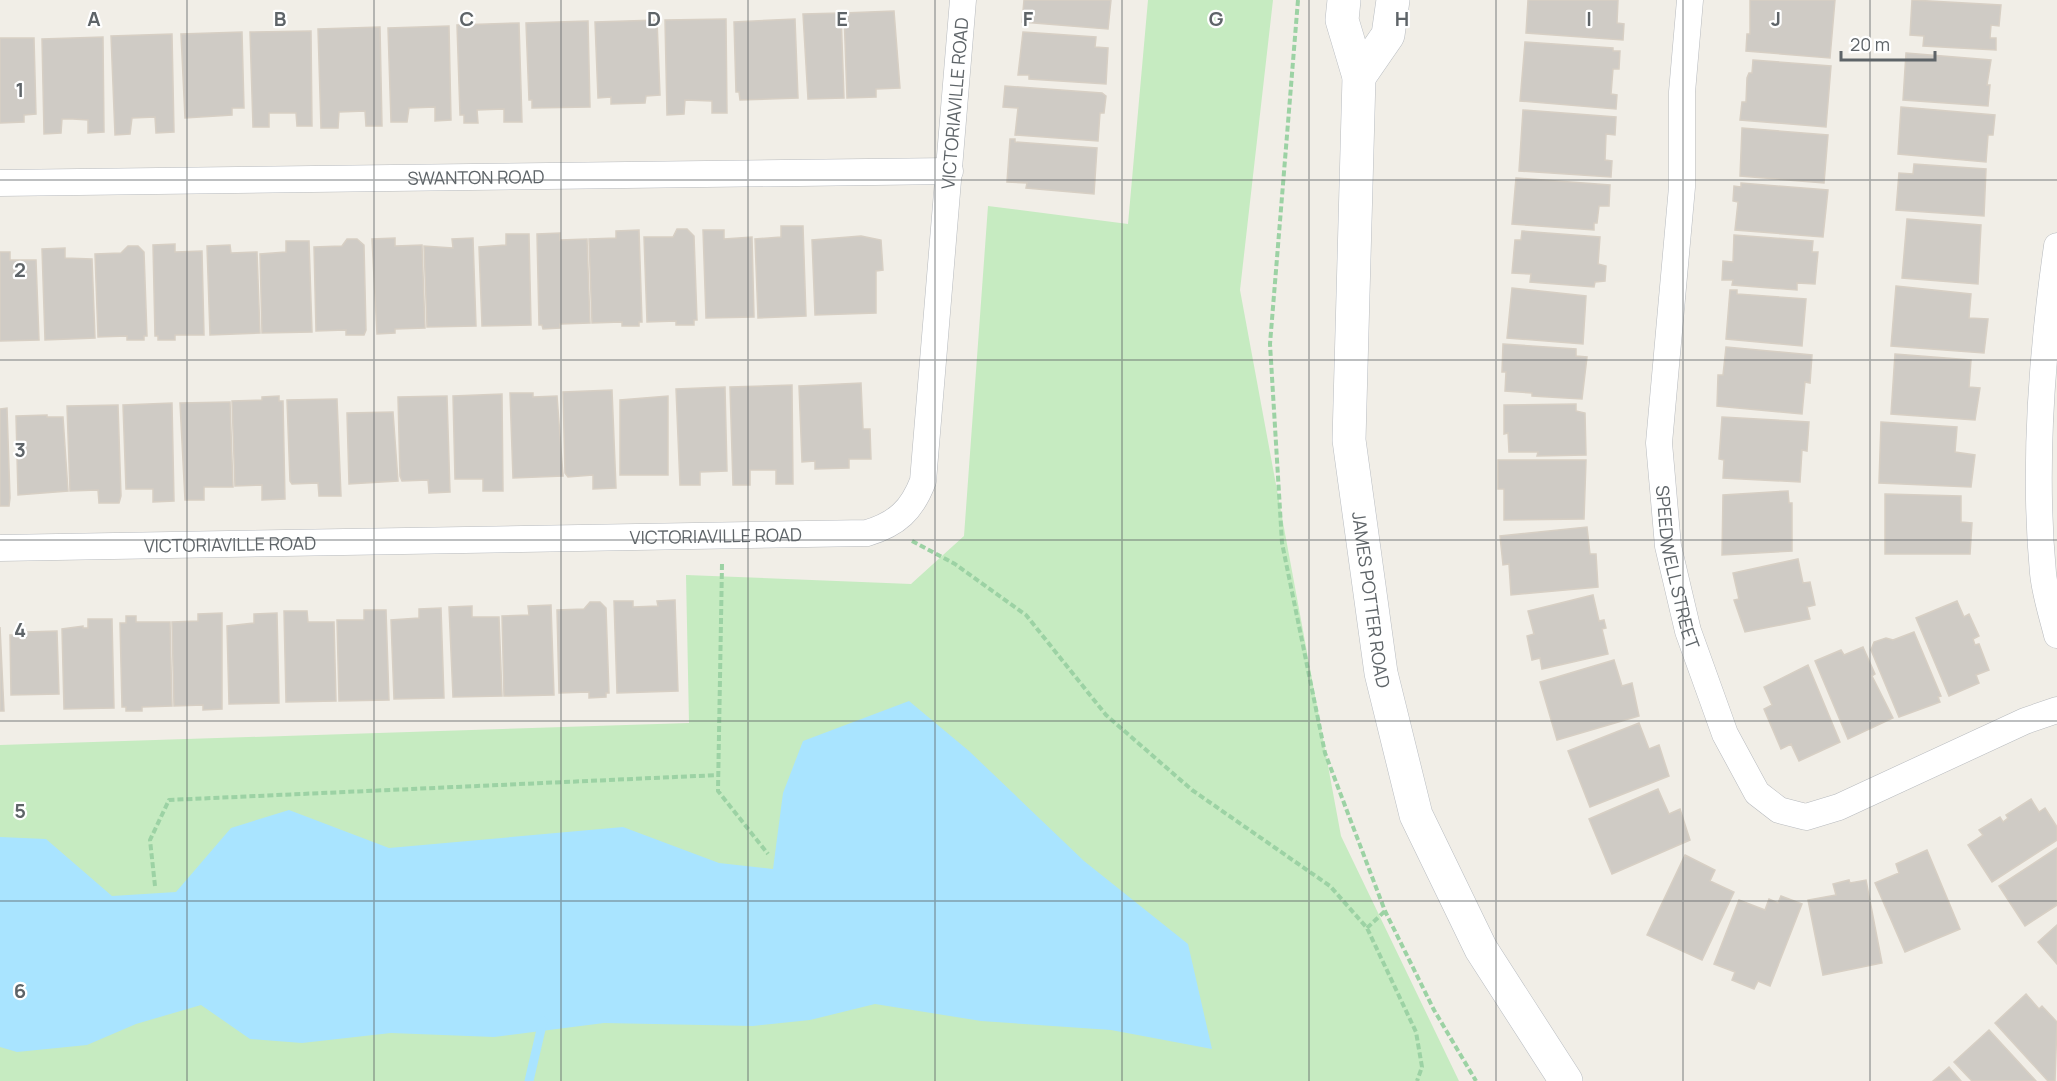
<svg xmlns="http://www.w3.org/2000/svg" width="2057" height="1081" font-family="Manrope,sans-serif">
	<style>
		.green { fill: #c6ebc1 }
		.water { fill: #a9e4ff }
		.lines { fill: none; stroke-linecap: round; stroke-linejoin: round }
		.stream { stroke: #a9e4ff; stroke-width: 9 }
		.building { fill: #cfcbc5; stroke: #d7cfc4; stroke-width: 1.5 }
		.minor-casing { stroke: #b7babe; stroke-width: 27 }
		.secondary-casing { stroke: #b8bcc1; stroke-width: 34 }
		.path { stroke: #9cd2a4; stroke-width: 4; stroke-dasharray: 6 3; stroke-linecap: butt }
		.minor { stroke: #fff; stroke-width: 26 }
		.secondary { stroke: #fff; stroke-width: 33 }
		.grid { fill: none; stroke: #5e6468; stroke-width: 1.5; stroke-opacity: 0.55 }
		.labels { text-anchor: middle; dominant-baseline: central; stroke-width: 4.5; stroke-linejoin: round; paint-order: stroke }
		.street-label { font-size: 18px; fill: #5e6468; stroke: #fff }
		.grid-label { font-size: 20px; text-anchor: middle; font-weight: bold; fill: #5e6468; stroke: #fff; stroke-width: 4.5; stroke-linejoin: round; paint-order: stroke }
	</style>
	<rect width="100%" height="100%" fill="#f1eee7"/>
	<path class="green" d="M1148 0H1273L1240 290 1341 836 1459 1081H0V745L689 723 686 575 911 584 964 536 988 206 1128 224Z"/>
	<path class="water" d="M909 701 969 751 1084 861 1188 944 1212 1049 1111 1030 981 1021 875 1004 810 1020 753 1026 604 1023 494 1037 391 1033 302 1043 250 1039 201 1005 136 1024 87 1045 17 1052 0 1047V837L46 839 112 896 176 892 231 828 289 810 389 848 623 827 719 863 773 869 783 793 803 741Z"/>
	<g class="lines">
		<path class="stream" d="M529 1081 543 1021"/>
	</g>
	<path class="building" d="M1024 0H1111L1108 29 1022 22Z
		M1528 0H1618L1617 23 1624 24 1623 40 1526 33Z
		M1750 0H1835L1830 58 1746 51 1747 34H1750Z
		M1912 0 2001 5 1999 26 1991 25 1990 38H1996V50L1923 46 1924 36 1910 35Z
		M894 11 900 88 876 89V97L847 98 844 13Z
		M841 13 844 98 808 99 803 14Z
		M726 19 727 113H712V101L685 100 684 114 667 115 665 20Z
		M795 19 798 98 740 100 739 92H736L734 22Z
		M657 20 660 95 646 96 645 103 611 104V97L598 98 595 22Z
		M588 21 590 107 532 108V100H529L526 23Z
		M519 23 522 122H504V109L477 110 478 123H464V115H460L457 25Z
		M449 26 451 120 435 121V107L409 108 407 122H391L388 28Z
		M380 27 382 126H366L365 111 339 112 338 128H321L318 29Z
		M311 31 312 126H297L296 113H269V127H253L250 32Z
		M242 32 244 108H232V115L185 118 181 34Z
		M1023 32 1096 37 1095 47 1108 48 1106 84 1029 79V75H1018Z
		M172 34 174 132 156 133 155 117 132 118 130 134 115 135 111 36Z
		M103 37 104 132 88 133V120L73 119H62L61 133 44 134 42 39Z
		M0 38H34L36 114 24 115V122L0 123Z
		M1525 42 1613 48V51H1620L1619 69H1613L1611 94 1617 95 1616 109 1520 101Z
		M1906 53 1991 60 1987 85H1990L1988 106 1903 100Z
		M1753 60 1831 66 1826 127 1740 120 1742 102H1746L1747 78 1749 73H1752Z
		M1005 86 1102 93 1106 96 1104 113H1100L1098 141 1015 135 1018 108 1003 107Z
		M1901 107 1995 115 1993 135H1988L1986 162 1898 154Z
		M1523 110 1616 117 1615 135 1606 134 1605 160 1612 161 1611 177 1519 171Z
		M1742 128 1828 135 1824 183 1740 176Z
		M1010 139H1015V142L1097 148 1094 194 1026 188 1027 183 1007 182Z
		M1914 164 1986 169 1984 216 1896 210 1899 173 1913 174Z
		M1516 178 1610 185 1609 206H1599L1597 223H1594V230L1512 224Z
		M1741 183 1828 190 1823 237 1735 230 1738 202 1733 201 1734 186 1741 187Z
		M1907 219 1981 225 1978 284 1902 278Z
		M781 226H803L806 316 758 318 755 239 781 237Z
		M677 229H687L694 236 697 320H694V325H676V321L647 322 644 237H673Z
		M639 230 642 322H639V326H622V322L592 323 589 239 616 238V231Z
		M703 230H724V239L752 237 754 317 706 318Z
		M1522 231 1600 237 1598 264 1606 266 1605 281 1595 282 1594 287 1530 282 1531 274 1512 273 1515 240H1521Z
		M560 233V240L587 239 590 323 560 324V328L543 329 542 325H539L537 234Z
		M506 234H529L531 325 482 326 479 247 506 245Z
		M1734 235 1813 241 1812 252H1818L1815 284 1797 283V290L1732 285 1733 280H1722L1723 261 1733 262Z
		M861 236 881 240 883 270 876 271V313L815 315 812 240Z
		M395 238V246L422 245 425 328 395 329V333L377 334 372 239Z
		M473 238 476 326 427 327 424 246 453 248 452 239Z
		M347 239H357L364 245 366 330 364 335H346V330L316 331 314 247 342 246Z
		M286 241H309L312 332 262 333 260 254 286 252Z
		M175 244V252L202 251 204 335H175V340H158V336H155L153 245Z
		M230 245 231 253 257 252 260 333 210 335 207 246Z
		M128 246H138L144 252 147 336H144V340H127V336L98 337 95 254 121 253Z
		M65 248V258L92 259 95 338 45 340 42 249Z
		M0 252H10V260H36L39 340 0 341Z
		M1896 286 1971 294 1969 318 1988 319 1984 353 1891 346Z
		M1512 288 1586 296 1583 344 1507 338Z
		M1730 290H1737V294L1806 299 1802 346 1726 339Z
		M1503 344 1576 349V356L1587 357 1582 399 1532 396V393L1505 391 1506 372H1502Z
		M1726 347 1812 355 1810 383 1805 382 1802 414 1717 406 1718 375H1723Z
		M1895 354 1971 360 1969 387 1980 388 1975 420 1891 414Z
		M861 383 863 429H870L871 459H849V468L815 469V461L802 462 799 386Z
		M792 385 793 484H776V470H750V485H733L730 387Z
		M725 387 727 471 700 472V485H680L676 389Z
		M612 390 616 488 593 489V475L568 477 565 473 563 392Z
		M510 393H533V397L557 396 563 476 513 478Z
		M502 394 503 491H483V479H455L453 396Z
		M279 396V401H283L285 499 262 500V485L235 486 232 401 262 400V397Z
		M447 396 450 492 429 493 428 480 402 481 400 476 398 397Z
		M668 396V475H620V400Z
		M337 399 341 496H319L318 483 292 484 290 481 287 400Z
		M230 402 233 487H204V500H185L180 403Z
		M172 403 174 501 153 502V489H126L123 405Z
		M1576 404V411L1585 413 1586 455 1537 456 1538 452H1509L1508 433 1504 434V405Z
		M118 405 121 496 119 503H99L98 490 70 491 67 406Z
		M7 408 10 498 9 506H0V409Z
		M393 412 398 481 349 484 347 413Z
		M47 415V417H63L68 491 18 495 16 416Z
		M1722 417 1809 422 1807 451 1802 450 1800 482 1723 478 1724 460 1719 459Z
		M1881 422 1957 427 1955 452 1975 455 1971 487 1879 483Z
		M1498 460H1586L1584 519 1504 520V489H1498Z
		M1788 491 1789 503H1792V551L1722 555 1723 495Z
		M1885 494 1961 496V522L1972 523 1970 554H1885Z
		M1587 527 1590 554H1596L1598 587 1511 595 1509 564 1503 565 1500 536Z
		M1798 559 1803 583 1810 582 1815 605 1807 607 1810 619 1745 632 1734 600 1739 599 1733 573Z
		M1593 595 1599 621 1604 620 1606 628 1602 629 1608 654 1542 669 1540 658 1532 660 1527 636 1534 634 1528 611Z
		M675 600 678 691 617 693 614 601H633V607L658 606 657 601Z
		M1957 601 1964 617 1969 614 1979 636 1973 639 1975 645 1979 644 1989 670 1976 675 1979 683 1949 696 1916 618Z
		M590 602H600L606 608 609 693H606V697L589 698V692L559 693 557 610 584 609Z
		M551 605 554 695 504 696 502 616 529 615 528 606Z
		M472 606V617H499L502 696 453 697 449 607Z
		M441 608 444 698 394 699 391 620 419 618V609Z
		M364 610H386L389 700 339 701 337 620H364Z
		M284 611H307L308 622H334L336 701 286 702Z
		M222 613V709L203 710V705L174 706 172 622 198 621V614Z
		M277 613 279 703 229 704 227 626 254 623V614Z
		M126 616H136V622H170L172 706 142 707V711H126V707H122L120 623H126Z
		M88 619H112L114 708 64 709 62 629 83 626V628H88Z
		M0 627 4 711H0Z
		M57 631 59 694 11 695 10 635H25V632Z
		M1914 632 1941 696 1938 697 1940 702 1899 717 1871 650 1874 642 1886 638 1893 640Z
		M1863 647 1875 674 1872 676 1893 718 1848 739 1815 661 1841 650 1844 655Z
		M1614 660 1622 686 1632 683 1639 716 1557 740 1540 682Z
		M1808 665 1840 742 1799 761 1791 744 1781 749 1764 709 1772 705 1764 687Z
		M1639 723 1649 749 1659 745 1669 776 1590 807 1568 751Z
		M1658 789 1669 814 1680 809 1690 840 1612 874 1589 819Z
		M2031 799 2039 812 2045 808 2057 827V840L1992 882 1968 845 1983 835 1979 830 2000 817 2003 822 2008 818 2006 815Z
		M2057 848V905L2025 926 1999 886Z
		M1927 850 1960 929 1905 952 1875 883 1899 873 1896 864Z
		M1685 855 1715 870 1710 881 1734 892 1702 960 1647 935Z
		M1849 880 1850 883 1866 880 1882 963 1823 975 1808 900 1836 895 1833 884Z
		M1781 896 1802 904 1770 986 1758 981 1754 989 1732 980 1735 972 1714 964 1739 900 1765 910 1769 899 1778 903Z
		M2057 925V964L2038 942Z
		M2026 994 2039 1009 2042 1006 2057 1022 2055 1081H2048L1995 1023Z
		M1989 1030 2036 1081H1972L1954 1062Z
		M1949 1067 1961 1081H1933Z"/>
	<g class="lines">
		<defs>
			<g id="minor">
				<path id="s1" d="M1690 0 1682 92V187L1659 443 1668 546 1688 631 1725 734 1757 793 1779 810 1806 817 1839 807 2025 721 2057 710"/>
				<path id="s2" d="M0 183 950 171"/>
				<path d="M2057 246C2042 351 2033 467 2043 573 2045 594 2052 615 2057 635"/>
				<path id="s3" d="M0 548 867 533C897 524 912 510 923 481L963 0"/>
			</g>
			<g id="secondary">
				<path id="s4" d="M1344 0 1342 20 1359 77 1349 440 1381 673 1416 815 1481 949 1566 1081"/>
				<path d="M1359 77 1388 35 1393 0"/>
			</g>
		</defs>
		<use href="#minor" class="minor-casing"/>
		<use href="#secondary" class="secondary-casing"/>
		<path class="path" d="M1298 0 1270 344 1282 543 1325 753 1385 911 1434 1010 1476 1081
			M912 541 955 564 1026 615 1106 715 1192 790 1330 886 1367 928 1416 1032 1422 1067 1417 1081
			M722 564 718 791 768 854
			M155 886 150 840 169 800 719 775
			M1367 928 1385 911"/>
		<use href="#minor" class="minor"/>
		<use href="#secondary" class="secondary"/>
	</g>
	<path class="grid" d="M187 0V1081M374 0V1081M561 0V1081M748 0V1081M935 0V1081M1122 0V1081M1309 0V1081M1496 0V1081M1683 0V1081M1870 0V1081M0 180H2057M0 360H2057M0 540H2057M0 721H2057M0 901H2057"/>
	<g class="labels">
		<g class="street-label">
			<text stroke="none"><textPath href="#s3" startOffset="1326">VICTORIAVILLE ROAD</textPath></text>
			<text stroke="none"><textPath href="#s2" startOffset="476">SWANTON ROAD</textPath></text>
			<text stroke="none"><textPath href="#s3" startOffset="716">VICTORIAVILLE ROAD</textPath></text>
			<text stroke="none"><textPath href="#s3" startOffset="230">VICTORIAVILLE ROAD</textPath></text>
			<text stroke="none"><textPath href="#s1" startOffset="570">SPEEDWELL STREET</textPath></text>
			<text stroke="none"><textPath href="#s4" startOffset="604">JAMES POTTER ROAD</textPath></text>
		</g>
	</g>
	<g class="grid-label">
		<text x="94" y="26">A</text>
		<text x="280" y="26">B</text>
		<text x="467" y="26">C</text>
		<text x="654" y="26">D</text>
		<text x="842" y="26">E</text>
		<text x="1028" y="26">F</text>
		<text x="1216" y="26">G</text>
		<text x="1402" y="26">H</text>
		<text x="1589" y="26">I</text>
		<text x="1776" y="26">J</text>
		<text x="20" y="97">1</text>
		<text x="20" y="277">2</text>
		<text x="20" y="457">3</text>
		<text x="20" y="637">4</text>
		<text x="20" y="818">5</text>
		<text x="20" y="998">6</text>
	</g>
	<path d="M1841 51v9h94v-9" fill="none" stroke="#5e6468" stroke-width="3"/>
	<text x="1850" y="51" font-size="18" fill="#5e6468" stroke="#ffffff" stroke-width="4.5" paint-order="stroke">20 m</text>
</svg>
